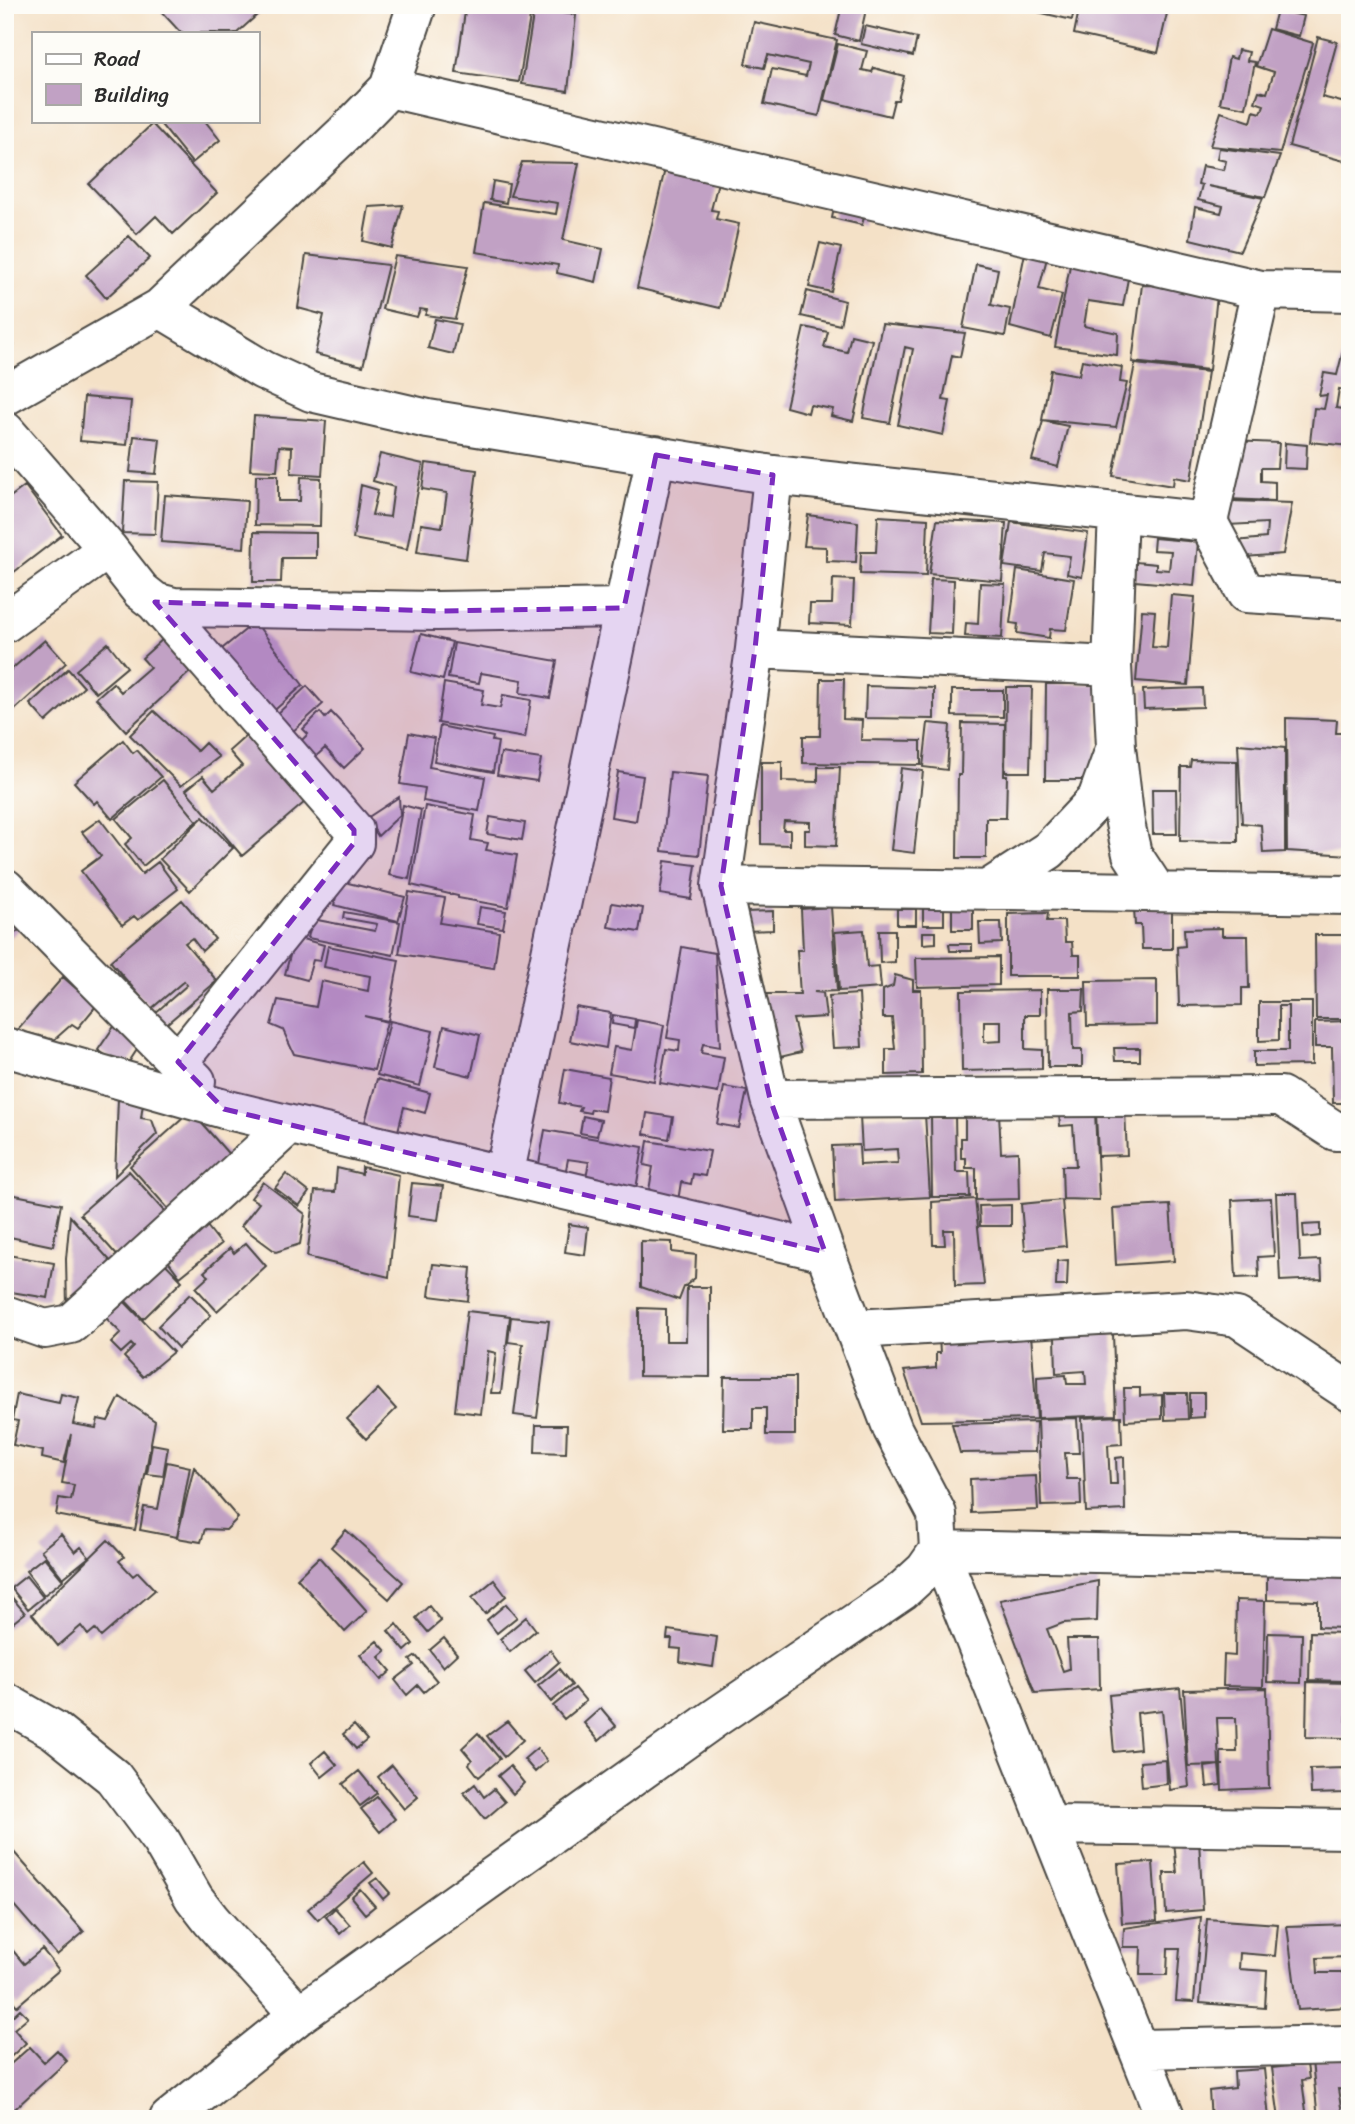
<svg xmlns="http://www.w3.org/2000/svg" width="1355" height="2124" font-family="Sriracha,sans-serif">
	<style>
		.building { fill: #c1a1c4; fill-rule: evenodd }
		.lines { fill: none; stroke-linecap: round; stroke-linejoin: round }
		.minor-casing { stroke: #494642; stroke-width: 42 }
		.minor { stroke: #fff; stroke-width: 38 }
		.marked { fill: #7b2cbf; fill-opacity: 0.2; stroke: #7b2cbf; stroke-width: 5; stroke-dasharray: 14 9; stroke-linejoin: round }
	</style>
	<rect width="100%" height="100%" fill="#fdfcf7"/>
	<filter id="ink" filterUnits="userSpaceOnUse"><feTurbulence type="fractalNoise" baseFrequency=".0143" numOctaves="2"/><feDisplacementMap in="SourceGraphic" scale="14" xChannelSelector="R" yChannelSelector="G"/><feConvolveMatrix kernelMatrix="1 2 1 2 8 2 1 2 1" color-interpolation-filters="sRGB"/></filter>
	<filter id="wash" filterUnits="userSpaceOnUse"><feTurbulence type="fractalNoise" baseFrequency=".00686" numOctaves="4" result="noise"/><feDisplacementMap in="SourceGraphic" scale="28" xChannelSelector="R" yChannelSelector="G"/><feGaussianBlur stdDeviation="1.57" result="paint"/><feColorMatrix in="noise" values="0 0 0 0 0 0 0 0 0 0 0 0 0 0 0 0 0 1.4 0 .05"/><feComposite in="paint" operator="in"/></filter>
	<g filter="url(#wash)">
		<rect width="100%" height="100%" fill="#f4e1c7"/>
		<g id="blocks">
			<path class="building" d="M160 5H264L266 7 237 33H181L158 8Z
				M466 5H532L519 82 456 73Z
				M842 5H867L859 41 835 35Z
				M1008 5H1075L1072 20Z
				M1080 5H1151L1168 9 1158 53 1074 34Z
				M534 9 576 15 568 91 522 84Z
				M1277 10 1304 16 1299 36 1272 29Z
				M754 22 837 40 819 116 764 104 772 69 806 76 809 64 768 55 764 68 745 64Z
				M865 26 917 38 913 56 861 44Z
				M1268 29 1313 43 1280 153 1210 146 1221 112 1251 122 1254 111 1261 113 1264 105 1255 102 1259 91 1267 93 1274 72 1256 66Z
				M1318 37 1337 42 1322 97 1345 103 1350 81V139L1344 161 1289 146Z
				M838 44 867 51 862 70 872 72 874 68 904 76 898 100H894L890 116 824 100Z
				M1238 50 1249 52 1247 61 1255 62 1246 108 1220 103 1229 57 1236 59Z
				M158 121H205L220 140 192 163Z
				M152 124 217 193 173 234 156 216 137 234 89 184Z
				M1219 148 1280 156 1265 197 1208 186 1263 198 1240 251 1190 239 1195 207 1221 213 1223 206 1198 200 1202 185 1198 184 1202 166 1224 170 1226 161 1217 159Z
				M522 162 579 163 563 240 603 249 596 282 557 273 558 265 476 252 484 203 556 214 558 203 510 196Z
				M665 169 718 182 711 210 718 211 716 219 739 224 720 308 637 288Z
				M493 181 509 184 506 203 490 200Z
				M837 193 868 201 862 225 832 218Z
				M403 205 392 248 363 241 369 207Z
				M129 236 150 258 106 298 86 275Z
				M820 243 841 248 831 292 809 287Z
				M1025 253 1047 258 1039 289 1062 295 1051 338 1010 327Z
				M1072 254 1129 273 1123 306 1088 301 1084 326 1118 333 1117 355 1055 347Z
				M306 255 388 265 363 366 315 354 324 315 298 308Z
				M395 256 468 266 455 319 425 315 427 310 420 309 417 317 382 309Z
				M976 264 998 269 991 305 1010 309 1005 336 963 328Z
				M1142 285 1218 286 1209 370 1132 362Z
				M807 291 845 301 840 325 801 316Z
				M435 319 460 324 453 354 428 348Z
				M882 324 965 333 960 357 952 355 943 400 950 401 943 435 898 425 913 349 905 347 890 423 863 418Z
				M804 327 828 332 824 347 847 352 851 335 872 340 853 421 831 416 833 409 810 405 808 413 786 407Z
				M5 333 14 345 5 352Z
				M1343 351 1350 353V391L1339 389 1336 408 1350 410V446L1310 442 1314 408 1324 409 1327 395 1319 396 1324 373 1337 375Z
				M1082 360 1122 367 1120 382 1127 383 1116 427 1042 420 1051 370 1079 375Z
				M1135 364 1208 372 1191 480 1174 477 1173 486 1113 476Z
				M84 397 131 401 127 445 80 441Z
				M254 416 326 421 322 475 291 473 292 447 279 446 277 471 250 470Z
				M1043 421 1068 426 1058 467 1032 460Z
				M134 436 160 439 156 474 130 472Z
				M1231 441 1279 443 1277 468H1261V481L1275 482V501L1228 499Z
				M1285 443 1307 445 1306 469 1284 468Z
				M380 454 423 464 407 549 353 539 361 485 378 490 372 515 390 517 394 487 373 481Z
				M426 463 477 470 466 559 417 552 421 524 442 527 447 493 422 489Z
				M256 475H278V501H300L301 477 321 478 320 526 255 525Z
				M125 481 158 482 155 534 122 533Z
				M25 486 62 535 5 579V501Z
				M165 495 247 501 244 548 161 542Z
				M1230 501 1292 503 1283 554 1232 558 1235 541 1266 538 1267 523 1227 525Z
				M808 515 858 522 856 562 826 561V547L804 546Z
				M878 516 928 519 926 576 860 574 861 552H876Z
				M937 520 1006 523 1002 581 929 574Z
				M1011 522 1088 533 1082 577 1067 574 1070 556 1045 553 1042 571 1004 566Z
				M254 532 316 533V558H282L281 582H253Z
				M1154 538 1198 542 1194 586 1135 581 1136 562 1156 564V569L1169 570 1171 551 1153 550Z
				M1017 570 1074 579 1066 630 1050 629 1049 638 1017 633 1018 624 1010 623Z
				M833 579 854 580 852 625 809 623 810 604H832Z
				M931 579 954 580 952 634 928 633Z
				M980 583 1005 584 1002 638 965 636 966 623 978 624Z
				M1171 595 1195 597 1188 685 1136 681 1142 610 1155 611 1152 647 1167 648Z
				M255 622 303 685 269 715 217 653Z
				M421 634 452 642 443 680 411 672Z
				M163 639 191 671 126 731 96 698 113 683 121 692 150 667 142 658Z
				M45 640 66 663 8 716 5 713V675Z
				M108 643 127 667 96 693 76 670Z
				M454 643 557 661 550 698 520 693 522 680 481 673 479 683 448 678Z
				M68 669 84 687 46 722 30 704Z
				M821 679H844L843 719 862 720 861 740 921 741V765L803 763V736H820Z
				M444 683 484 690 481 705 500 708 503 695 531 700 525 738 438 723Z
				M1046 684H1098L1096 780H1045Z
				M307 686 323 704 291 733 275 716Z
				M866 686 934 688V719L865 718Z
				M1006 687H1032L1030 772H1005Z
				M1202 688 1203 707 1144 709 1143 690Z
				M952 690H1003V717L952 716Z
				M154 711 197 751 205 743 219 757 181 786 130 735Z
				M320 712 325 718 331 712 365 748 344 768 325 748 312 760 298 744 308 734 303 729Z
				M1286 718 1337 720 1336 733H1350V855L1287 851Z
				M928 723 950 725 947 770 923 767Z
				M962 723 1005 724 1004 775H1007L1006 818H986V858H957L958 775H961Z
				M440 726 493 737 492 741 498 742 493 772 434 761Z
				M409 733 434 738 429 767 485 777 479 811 423 801 425 788 400 784Z
				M247 735 305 802 242 856 186 790 203 776 214 789 242 766 229 751Z
				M123 740 133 753 137 750 161 777 112 819 97 801 94 804 74 782Z
				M1238 744 1285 748V852L1263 853 1261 825 1242 823Z
				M501 753 541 759 537 781 497 775Z
				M1191 760 1237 761 1238 842 1180 841 1181 767H1190Z
				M761 762H782V781L818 782V767H840L836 846 805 845V830H810V822L784 821 783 830H790V845L761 844Z
				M901 768 923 771 914 853 891 850Z
				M618 772 643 776 636 821 611 817Z
				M670 772 708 776 699 855 662 851Z
				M163 780 197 821 143 866 125 844 132 838 116 819Z
				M1152 789H1176L1177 834H1153Z
				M399 797 400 815 378 836 367 818Z
				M403 805 421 810 409 879 389 875Z
				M425 806 475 815 471 840 488 843 486 850 517 855 508 907 458 898V896L411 885Z
				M203 817 233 848 190 891 160 859Z
				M490 817 525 823 522 840 487 834Z
				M100 819 142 874 158 862 178 889 138 920 134 916 122 925 81 871 101 856 82 832Z
				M665 861 696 865 691 899 660 894Z
				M340 881 405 897 398 921 334 905Z
				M409 892 445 898 440 923 499 932 494 968 399 954Z
				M182 900 215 939 202 951 192 938 185 943 217 981 164 1026 154 1014 187 985 184 981 151 1009 110 961Z
				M612 903 643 908 639 932 608 927Z
				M944 906V925H923V907Z
				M480 907 506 911 503 928 477 924Z
				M831 907 837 991 814 992 823 993 826 1017 793 1019 801 1052 776 1058 764 994H800L797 950H803L801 909Z
				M1172 907V949H1142L1141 925H1135L1134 908Z
				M973 908V930H952V909Z
				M897 909H916V925H897Z
				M773 911V930L746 931 745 912Z
				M5 912 20 929 5 942Z
				M344 912 400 922 393 955 308 938 312 919 375 931 377 924 343 918Z
				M1048 913 1047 921H1064L1065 942H1072L1073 955H1080V976H1008V914Z
				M979 922H1001L1002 943 980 944Z
				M1222 928V936H1248L1249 988H1242V1005L1179 1006 1177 947 1185 946 1184 929Z
				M864 930 867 967 879 966 881 988 839 991 835 932Z
				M879 930H895V962L880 963Z
				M923 932H936V943L923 944Z
				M1315 935H1350V1019H1316Z
				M295 937 324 945 320 961 313 960 307 980 285 974Z
				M949 944H972V951H950Z
				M328 946 399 960 388 1021 364 1016 387 1022 374 1070 294 1054 283 1030 271 1025 278 1000 316 1007 321 981 368 991 370 976 324 967Z
				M682 947 715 953 720 1047 703 1044 701 1053 724 1057 718 1093 660 1083 666 1049 679 1051 680 1040 667 1038Z
				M999 957V985L917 987 916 958Z
				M895 975 913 980V990H921L922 1074 886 1075V1049H895L892 1018H883V990L893 986Z
				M63 977 96 1006 78 1028 72 1024 54 1040 17 1030Z
				M1157 980V1025L1087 1026 1086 981Z
				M1047 989H1084L1083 1011 1072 1012 1073 1050H1082V1067H1048Z
				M1040 990V1015H1025V1049L1042 1050V1069L962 1071 961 991ZM984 1021H1001V1041L984 1042Z
				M859 994 862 1047 833 1048 829 996Z
				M1259 1002H1312V1065L1254 1066V1051H1288V1006H1279V1040L1259 1041Z
				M576 1007 611 1013 606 1048 570 1041Z
				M613 1015 635 1019 634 1028 612 1024Z
				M637 1020 664 1025 654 1081 609 1073 614 1047 632 1050Z
				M390 1021 433 1031 420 1086 377 1075Z
				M1350 1021V1103H1333L1332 1047H1315V1022Z
				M115 1025 142 1042 125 1068 98 1050Z
				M444 1026 480 1035 471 1076 435 1067Z
				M1114 1048H1140V1061H1115Z
				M565 1069 609 1077 604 1111 591 1109 590 1113 579 1111 581 1107 559 1103Z
				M377 1079 430 1093 425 1113 404 1107 398 1131 365 1122Z
				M724 1087 747 1091 739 1128 717 1124Z
				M118 1098 143 1104 141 1118 152 1120 157 1134 115 1176Z
				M191 1111 233 1159 172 1213 130 1166Z
				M1125 1111 1127 1155 1098 1156 1096 1113Z
				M1095 1112 1099 1200 1063 1199 1062 1166H1076L1073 1125 1060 1126 1059 1113Z
				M647 1113 673 1117 669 1139 644 1134Z
				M999 1113 1001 1153 1018 1152 1019 1199 976 1200V1168H966V1158H961V1138H965V1114Z
				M925 1114 930 1197 835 1202 832 1146 859 1145 860 1165 898 1163 897 1149 862 1151 860 1117Z
				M931 1114H955L956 1172H969L970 1197H932Z
				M583 1116 601 1120 597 1136 580 1133Z
				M545 1130 643 1147 634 1201 583 1192 589 1162 568 1159 564 1180 537 1175Z
				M648 1141 710 1151 705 1176 693 1174 691 1184 681 1182 678 1201 648 1196 653 1167 644 1165Z
				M362 1167 399 1175 389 1277 307 1257 315 1191 335 1192 337 1168 362 1174Z
				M129 1171 171 1218 122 1261 80 1214Z
				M286 1174 309 1192 299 1206 275 1188Z
				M263 1182 305 1214 300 1244 276 1252 241 1226 259 1203 251 1198Z
				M412 1183 443 1186 438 1220 408 1216Z
				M5 1193 61 1204 53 1246 5 1236Z
				M1276 1193H1297L1300 1261 1321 1260 1322 1279 1280 1281Z
				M1271 1198 1274 1256 1258 1257 1259 1277 1236 1278 1232 1200Z
				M975 1199 984 1285 955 1286 954 1230H944L945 1245H933L932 1202Z
				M1062 1200 1066 1246 1025 1250 1021 1204Z
				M1011 1205V1226H980L979 1206Z
				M1170 1205 1174 1261 1116 1265 1113 1208Z
				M70 1216 114 1265 67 1307 66 1259Z
				M569 1224 588 1227 585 1255 565 1252Z
				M1320 1224V1236L1304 1238 1303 1225Z
				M207 1226 221 1244 180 1277 166 1258Z
				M641 1241 672 1242V1252L696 1255 695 1278 684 1287 679 1300 641 1287Z
				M246 1243 266 1266 217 1311 196 1288 209 1276 204 1272 230 1248 234 1253Z
				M8 1255 54 1263 48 1298 5 1291V1273Z
				M159 1257 182 1281 143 1319 120 1295Z
				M1068 1260 1067 1286H1056L1057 1261Z
				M433 1264 471 1268 468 1301 429 1296Z
				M687 1287H710V1377L639 1376V1308L666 1309V1341H686Z
				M190 1294 211 1315 178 1348 158 1326Z
				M122 1299 173 1352 143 1377 124 1357 134 1347 131 1344 121 1353 111 1343 121 1333 104 1316Z
				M467 1311 510 1316 501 1393H491L496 1353 488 1351 481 1414 455 1411Z
				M511 1317 549 1321 537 1418 514 1415 523 1344 508 1342Z
				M1031 1334 1037 1419 921 1421 904 1371 936 1368V1353H940L939 1337Z
				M1113 1334 1116 1415 1038 1418 1037 1377 1066 1375 1067 1384H1086L1085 1371 1056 1373 1055 1336Z
				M724 1377H795V1435H766V1408H753V1429H723Z
				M1124 1388H1140V1396L1162 1395V1419L1125 1421Z
				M378 1389 396 1409 366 1439 347 1419Z
				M1164 1393H1187L1188 1419 1165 1420Z
				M1190 1393H1204V1417L1190 1418Z
				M17 1394 59 1403 61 1394 79 1398 73 1424 96 1428 98 1419 108 1421 120 1397 155 1421 135 1530 56 1515 59 1498 71 1500 74 1485 62 1483 71 1434 64 1463 42 1458 43 1451 13 1445 18 1421 12 1420Z
				M1121 1416 1122 1444 1108 1445 1110 1484H1117L1116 1458 1124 1457 1125 1510 1086 1512 1082 1418Z
				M1077 1418 1079 1453H1065L1067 1479H1080L1081 1505 1041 1506 1038 1419Z
				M1036 1422 1035 1452 960 1453 952 1424Z
				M536 1425H567L566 1453 535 1452Z
				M152 1444 168 1447 163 1476 147 1474Z
				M167 1462 190 1467 177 1537 140 1530 144 1507 158 1509Z
				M194 1467 238 1518 226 1530 205 1529 201 1542 177 1538Z
				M1036 1476 1038 1510 971 1513 970 1479Z
				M346 1530 403 1582 389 1599 331 1547Z
				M61 1534 75 1552 81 1547 89 1557 63 1578 41 1550Z
				M108 1540 124 1557 119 1561 133 1576 138 1572 155 1590 101 1637 95 1629 88 1635 81 1626 58 1646 32 1614Z
				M44 1557 63 1580 44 1595 26 1571Z
				M319 1557 367 1611 345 1632 297 1578Z
				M1267 1569 1346 1571 1344 1628 1318 1627V1601L1267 1600Z
				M26 1576 43 1597 28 1609 11 1588Z
				M494 1580 506 1596 485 1614 472 1598Z
				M1098 1581 1097 1621 1063 1623 1047 1629 1063 1671 1069 1669 1067 1639H1099L1100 1689 1035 1693 1000 1600Z
				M5 1589 25 1613 5 1629Z
				M1236 1600 1265 1601 1263 1687 1223 1686 1224 1655 1235 1656Z
				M506 1604 517 1617 497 1633 487 1620Z
				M429 1606 441 1621 428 1632 416 1618Z
				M526 1617 536 1630 510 1652 500 1639Z
				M397 1624 413 1644 405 1651 388 1631Z
				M668 1630 717 1637 713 1667 680 1662 681 1649 671 1648 672 1639H667Z
				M1310 1632 1347 1633 1345 1681 1309 1680Z
				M1268 1633 1302 1634 1301 1683 1267 1682Z
				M444 1638 457 1654 443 1667 430 1650Z
				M377 1641 386 1651 379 1657 391 1671 381 1680 360 1655Z
				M550 1650 559 1662 535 1683 525 1671Z
				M416 1656 437 1681 424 1692 418 1685 407 1695 395 1680 414 1665 410 1660Z
				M559 1669 572 1685 551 1702 538 1686Z
				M1307 1682 1348 1683 1346 1738 1306 1737Z
				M575 1688 586 1701 564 1719 553 1706Z
				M1180 1688 1189 1787 1170 1790 1162 1710 1137 1713 1140 1749 1114 1752 1109 1695Z
				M1267 1688 1269 1788 1222 1790 1221 1765H1224H1221V1752H1237L1236 1718H1217L1219 1765 1188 1766 1184 1690Z
				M601 1708 616 1726 599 1741 584 1723Z
				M507 1721 523 1740 504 1757 487 1736Z
				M354 1725 367 1740 356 1749 343 1734Z
				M478 1733 500 1759 479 1777 469 1764 472 1760 462 1748Z
				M537 1748 547 1761 535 1772 524 1759Z
				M325 1751 337 1765 322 1777 311 1763Z
				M1166 1760 1167 1784 1142 1787 1140 1762Z
				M392 1765 418 1797 404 1809 378 1777Z
				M1219 1765 1221 1785 1207 1787 1205 1767Z
				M510 1766 524 1783 513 1794 498 1776Z
				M1344 1768 1345 1793 1311 1794 1310 1769Z
				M359 1771 377 1793 360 1806 343 1784Z
				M475 1784 484 1797 494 1789 505 1802 485 1819 464 1793Z
				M377 1797 395 1819 380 1832 361 1809Z
				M1199 1840 1203 1910 1166 1913 1164 1873H1177L1174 1841Z
				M5 1842 84 1932 57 1955 5 1895Z
				M364 1862 373 1873 318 1920 308 1909Z
				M1153 1862 1157 1921 1122 1923 1118 1864Z
				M377 1878 390 1893 383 1899 370 1883Z
				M360 1889 375 1906 365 1914 351 1897Z
				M335 1908 350 1925 340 1934 326 1917Z
				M1201 1917 1194 2002 1176 2001 1180 1948H1168L1167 1975H1140L1141 1947H1123L1124 1928Z
				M1207 1919 1278 1924 1275 1956 1240 1953 1239 1969 1267 1971 1265 2008 1200 2003Z
				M1350 1924V1957L1317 1958 1318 1973H1347L1348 2007 1298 2010 1287 1926Z
				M5 1941 24 1964 42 1949 59 1970 17 2006 5 1992Z
				M20 2009 28 2017 14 2029 26 2043 5 2062V2023Z
				M30 2047 44 2062 57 2050 67 2061 5 2118V2069Z
				M1350 2057V2090L1338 2089 1343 2119H1318L1312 2061Z
				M1307 2064 1309 2079 1302 2080 1307 2119H1279L1272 2068Z
				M1264 2069 1269 2119H1211L1209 2091 1235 2088 1234 2071Z"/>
		</g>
	</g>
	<g filter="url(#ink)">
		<use href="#blocks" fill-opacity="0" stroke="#494642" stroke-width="2"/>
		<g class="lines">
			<defs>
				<path id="minor" d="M389 88 1261 290 1350 292
					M1261 290 1208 522 1246 593 1350 600
					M160 308 263 370 311 392 428 419 773 475 1208 522
					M5 396 160 308 345 133 389 88 417 5
					M5 431 108 549 141 591 155 602 174 607 437 611 624 608
					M773 475 755 649 721 886 770 1099 825 1252 893 1430 937 1514 939 1550 1166 2119
					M1118 512 1112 666 1116 747 1125 823 1132 854 1157 892
					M155 602 354 830V843L178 1062
					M5 623 108 549
					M755 649 1112 666
					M721 886 1350 895
					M5 888 196 1081
					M987 890 1049 850 1097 799 1114 752
					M5 1047 224 1109 825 1252
					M770 1099 1281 1096 1335 1131H1350
					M504 1176 656 455
					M5 1315 45 1329 71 1324 289 1125
					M855 1329 1186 1310 1237 1317 1350 1392
					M939 1550 1350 1558
					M5 1702 54 1730 113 1777 161 1841 194 1898 211 1920 232 1944 255 1966 299 2015
					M1049 1825 1350 1829
					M1138 2049 1350 2045
					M169 2119 299 2015 715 1718 902 1591 925 1570 939 1550"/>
			</defs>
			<use href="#minor" class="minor-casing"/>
			<use href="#minor" class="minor"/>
		</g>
	</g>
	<path class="marked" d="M656 455 773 475 755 649 721 886 770 1099 825 1252 224 1109 178 1062 354 843V830L155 602 437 611 624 608Z"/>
	<rect width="1355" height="2124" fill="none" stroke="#fdfcf7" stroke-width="28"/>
	<rect x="32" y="32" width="228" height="91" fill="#fdfcf7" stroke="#a9a8a5" stroke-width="2"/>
	<rect x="46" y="54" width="35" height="10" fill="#ffffff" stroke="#a9a8a5" stroke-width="2"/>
	<text x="94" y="66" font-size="21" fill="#2b2b2b">Road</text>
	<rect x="46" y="84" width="35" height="21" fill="#c1a1c4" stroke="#a9a8a5" stroke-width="2"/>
	<text x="94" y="102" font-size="21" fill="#2b2b2b">Building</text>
</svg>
